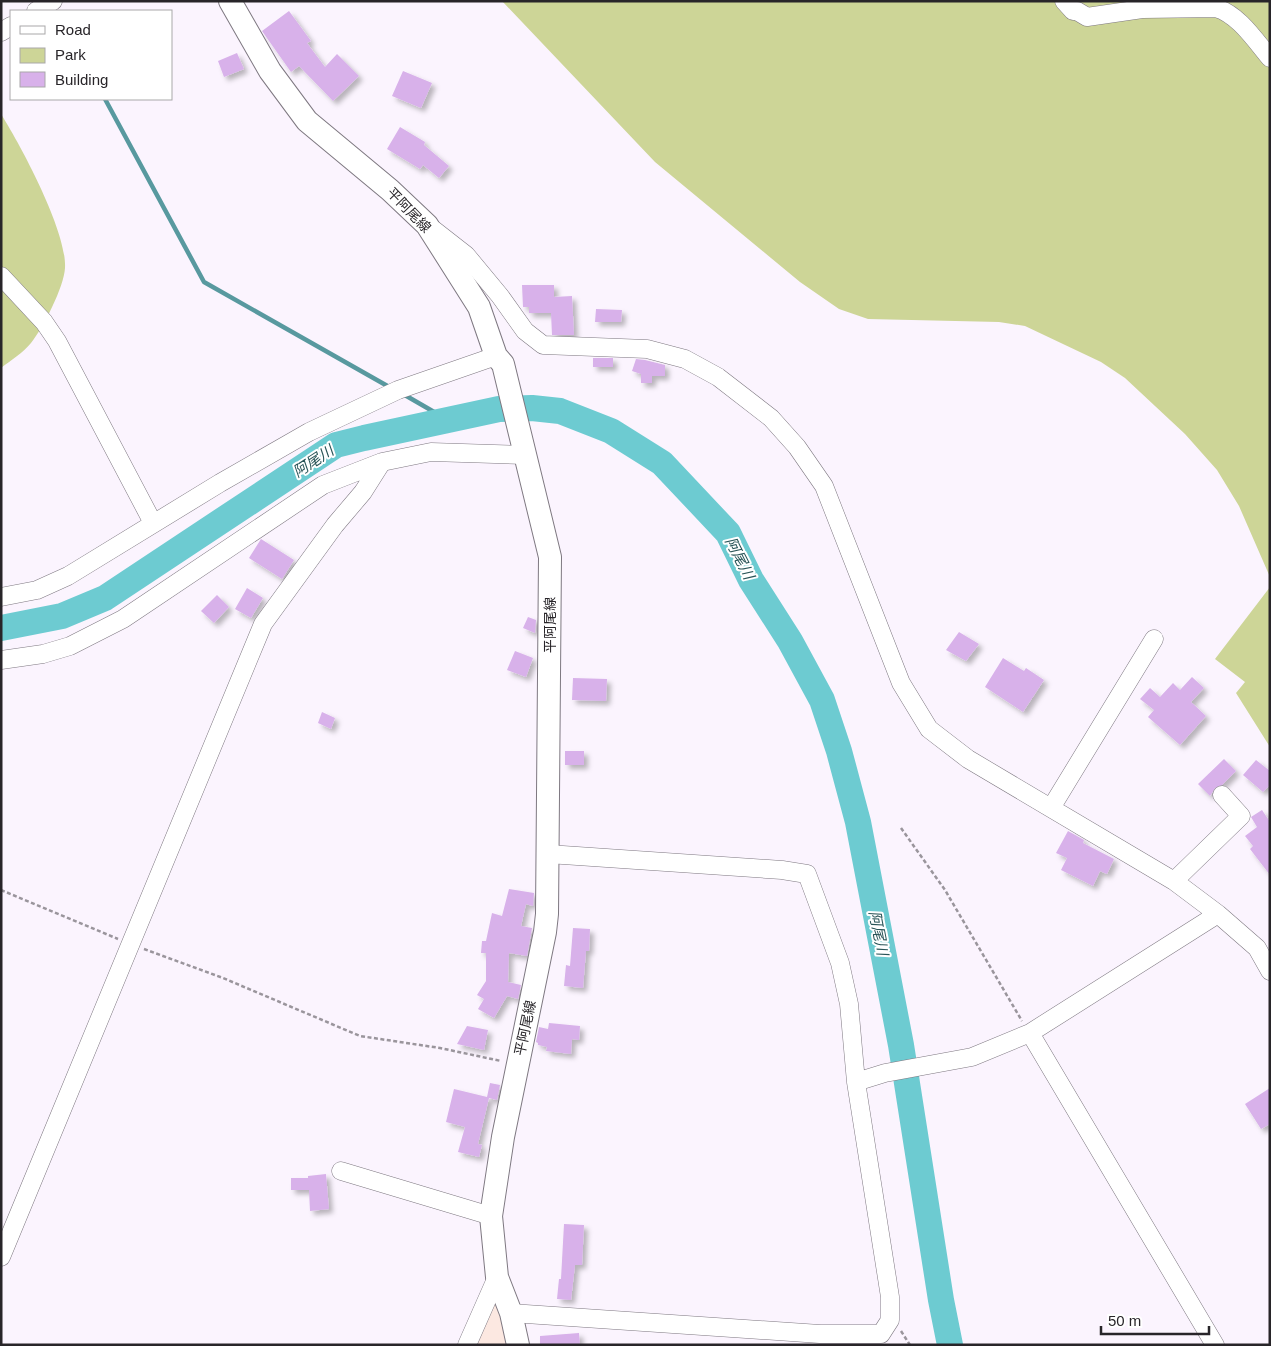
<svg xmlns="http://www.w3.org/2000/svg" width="1271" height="1346" font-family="Arial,'Noto Sans JP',sans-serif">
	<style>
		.commercial { fill: #fce8e1 }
		.green { fill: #cdd597 }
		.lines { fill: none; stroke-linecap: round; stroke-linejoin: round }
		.stream { stroke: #58999f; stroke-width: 4.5 }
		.river { stroke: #6dcbd1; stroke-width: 26 }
		.building { fill: #d8b1ea; filter: url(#shadow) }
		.minor-casing { stroke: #7e7881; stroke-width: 19 }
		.major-casing { stroke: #7e7881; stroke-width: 24 }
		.path { stroke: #9a959c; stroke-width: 2.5; stroke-dasharray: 4 2.5; stroke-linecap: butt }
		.minor { stroke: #fff; stroke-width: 18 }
		.major { stroke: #fff; stroke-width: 22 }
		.labels { text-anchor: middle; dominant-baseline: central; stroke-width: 4; stroke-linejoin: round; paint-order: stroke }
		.street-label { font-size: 14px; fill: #282529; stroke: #fff }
		.water-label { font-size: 15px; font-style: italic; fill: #295457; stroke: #fff }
	</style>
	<defs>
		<filter id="shadow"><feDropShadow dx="4" dy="4" stdDeviation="2.5" flood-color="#0004"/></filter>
	</defs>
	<rect width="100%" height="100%" fill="#fbf4fe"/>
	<path class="commercial" d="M497 1294 510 1345H474Z"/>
	<path class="green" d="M502 1H1270V577L1239 506 1217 470 1185 434 1125 378 1101 362 1025 326 999 322 868 319 839 309 800 282 655 162Z
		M1 114C21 146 67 231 65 268 64 287 43 328 31 343 23 353 11 360 1 368Z
		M1270 587V747L1236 693 1245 682 1215 659Z"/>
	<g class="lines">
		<path class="stream" d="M105 99 204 282 391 388
			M403 394 448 420"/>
		<path class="river" d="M1 628 62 616 105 598 336 445 364 438 499 409 532 408 560 411 611 431 662 463 728 533 751 580 790 641 822 700 839 751 858 822 901 1045 941 1300 950 1345"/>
	</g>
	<path class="building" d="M289 11 311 41 307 43 325 67 337 54 359 76 333 101 299 66 291 72 262 31Z
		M237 53 244 69 224 77 218 61Z
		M403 71 432 83 421 108 392 96Z
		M400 127 425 142 424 145 449 166 439 178 423 165 420 169 387 149Z
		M522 285H554V297L572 296 574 335H552L551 313H529V307H523Z
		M596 309 622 310 621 322H595Z
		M593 358H613V367H593Z
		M636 359 645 360 665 365V376H652V383H641V374L632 371Z
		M261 539 294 560 282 579 249 558Z
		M247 588 263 598 251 618 235 609Z
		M217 595 229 607 214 623 201 611Z
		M528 617 536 620 535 633 523 628Z
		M959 632 979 644 966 661 946 650Z
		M515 651 533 658 526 677 507 670Z
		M1003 658 1024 671 1026 668 1044 680 1023 712 985 687Z
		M1192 677 1204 688 1191 702 1206 716 1180 745 1148 717 1154 710 1140 699 1150 688 1160 697 1173 683 1180 690Z
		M573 678 607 679 606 701 572 700Z
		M322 712 335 718 331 729 318 723Z
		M565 751H584V765H565Z
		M1224 759 1236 771 1222 785 1215 788 1210 796 1198 784Z
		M1256 760 1270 771V785L1263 792 1243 775Z
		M1262 810 1270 822V875L1250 849 1253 846 1245 836 1257 827 1251 817Z
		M1068 831 1084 840 1083 843 1114 859 1107 874 1100 871 1093 886 1061 870 1067 858 1056 853Z
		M509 889 534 893 533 906 526 904 521 926 532 928 527 956 509 953 508 982 521 985 518 999 507 996 494 1018 478 1009 484 999 477 995 486 981V953H481L482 941H486L492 913 502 916Z
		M573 928 590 929 589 951H586L583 988 564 986 566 965 570 966Z
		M549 1023 580 1026 579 1040 572 1039 571 1054 546 1051 547 1047 538 1045V1043L536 1042 539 1027 548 1029Z
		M467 1026 488 1030 484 1050 457 1044Z
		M490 1083 500 1085 497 1100 489 1098 478 1144 482 1145 479 1157 458 1152 465 1127 446 1122 454 1089 487 1097Z
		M1270 1088V1124L1261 1129 1245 1104Z
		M326 1174 329 1209 310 1211 309 1190H291V1178H308V1176Z
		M564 1224 584 1225 582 1265H575L571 1300 557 1299 559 1279H561Z
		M579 1333 580 1345H540V1336Z"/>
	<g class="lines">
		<defs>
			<path id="minor" d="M1064 1 1073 11H1077L1087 17 1142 9 1216 8C1238 14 1255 40 1270 58
				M36 11 53 1
				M1 32 11 26
				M434 230 466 255 500 296 525 331 543 345 647 349 685 359 718 377 771 418 797 447 824 486 901 683 929 729 968 759 1174 881 1218 914 1257 948 1270 971
				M1 276 44 322 57 341 153 523
				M1 597 37 590 68 576 220 483 309 432 398 390 496 356
				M1 660 43 654 70 646 123 619 323 485 382 462 431 452 525 455
				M1051 808 1154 639
				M1174 881 1241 816 1222 795
				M1030 1033 1215 1345
				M856 1082 885 1073 972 1057 1030 1033 1218 914
				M341 1171 491 1216
				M1 1257 263 624 335 525 363 492 382 462
				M511 1313 820 1334H881L890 1320V1297L856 1082 849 1004 840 963 807 874 782 870 548 854
				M467 1345 497 1277"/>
			<path id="major" d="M230 1 270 71 307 121 390 190 427 225 479 307 496 356 503 364 550 557 547 914 545 932 503 1137 491 1216 497 1277 511 1313 518 1345"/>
		</defs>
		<use href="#minor" class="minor-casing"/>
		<use href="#major" class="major-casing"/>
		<path class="path" d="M901 828 945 890 1022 1021
			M1 890 118 939
			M144 949 223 978 360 1036 440 1048 501 1061
			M901 1331 910 1345"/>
		<use href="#minor" class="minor"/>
		<use href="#major" class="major"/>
	</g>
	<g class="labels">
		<g class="street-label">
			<text transform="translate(409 210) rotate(46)">平阿尾線</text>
			<text transform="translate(550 625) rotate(-90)">平阿尾線</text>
			<text transform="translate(525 1028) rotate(-78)">平阿尾線</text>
		</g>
		<g class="water-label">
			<text transform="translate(313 461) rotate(-33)">阿尾川</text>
			<text transform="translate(740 558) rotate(63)">阿尾川</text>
			<text transform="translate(879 933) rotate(79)">阿尾川</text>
		</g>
	</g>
	<rect width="1271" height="1346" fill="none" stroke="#282529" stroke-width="5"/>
	<rect x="10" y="10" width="162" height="90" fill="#ffffff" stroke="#a9a8a9"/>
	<rect x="20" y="26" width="25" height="8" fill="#ffffff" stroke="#a9a8a9"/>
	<text x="55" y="35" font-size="15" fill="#282529">Road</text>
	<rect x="20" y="48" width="25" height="15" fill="#cdd597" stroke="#a9a8a9"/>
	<text x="55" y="60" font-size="15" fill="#282529">Park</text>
	<rect x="20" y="72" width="25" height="15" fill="#d8b1ea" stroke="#a9a8a9"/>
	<text x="55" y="85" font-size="15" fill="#282529">Building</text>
	<path d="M1101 1326v8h108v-8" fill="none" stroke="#282529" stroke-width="2.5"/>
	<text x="1108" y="1326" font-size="15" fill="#282529" stroke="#ffffff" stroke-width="4" paint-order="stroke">50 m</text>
</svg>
